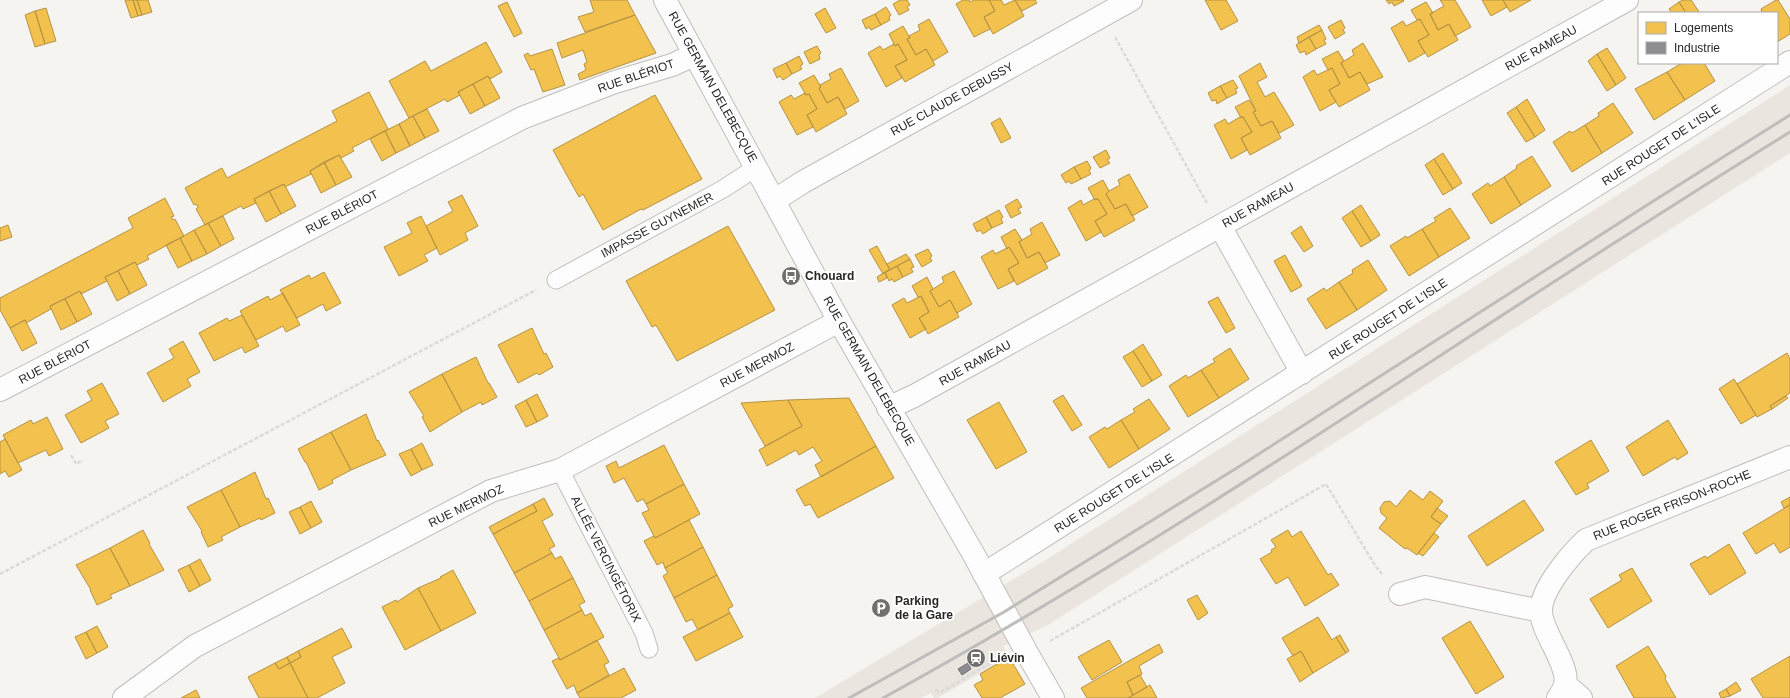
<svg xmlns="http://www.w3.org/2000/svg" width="1790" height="698" font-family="Helvetica,sans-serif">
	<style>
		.built { fill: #eae5de }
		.homes { fill: #f2c14e; stroke: #b59342 }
		.industry { fill: #8d8d92; stroke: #6f6e72 }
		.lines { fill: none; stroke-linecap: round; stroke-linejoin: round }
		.service-casing { stroke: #bfbebc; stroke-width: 19 }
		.minor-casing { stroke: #bfbebc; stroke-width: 24 }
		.tertiary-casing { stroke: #bfbebc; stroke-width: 24 }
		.path { stroke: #dadad9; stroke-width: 2.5; stroke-dasharray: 4 2; stroke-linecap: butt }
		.service { stroke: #fefdfd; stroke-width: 17 }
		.minor { stroke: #fefdfd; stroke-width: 22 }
		.tertiary { stroke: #fefdfd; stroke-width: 22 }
		.rail { stroke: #bebdbc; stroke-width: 3 }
		.labels { text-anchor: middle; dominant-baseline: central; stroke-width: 4; stroke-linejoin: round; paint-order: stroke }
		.street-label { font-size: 12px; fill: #282726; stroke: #fff }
		.poi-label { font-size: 12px; font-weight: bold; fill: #282726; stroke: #fff; text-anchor: start }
	</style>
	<rect width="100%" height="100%" fill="#f6f4f1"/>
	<path class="built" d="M1790 85V153L1048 625 1003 646 1009 656 938 698H934L931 693 921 698H815L1044 561Z"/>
	<path class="homes" d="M125 0H133L138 16 131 18Z
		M133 0H137L142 15 138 16Z
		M137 0H148L152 12 142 15Z
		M590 0H627L635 15 585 32 578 17 594 12Z
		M900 0H907L910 5 907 7 909 10 899 15 893 4Z
		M963 0H969L970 2 974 0H989L995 11 984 17 990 29 974 37 956 4Z
		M989 0H1001L1004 5 1015 0 1024 16 993 34 984 17 995 11Z
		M1015 0H1035L1037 3 1022 11Z
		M1205 0H1226L1238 21 1221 30Z
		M1386 0H1403L1404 1 1394 6 1392 2 1389 4Z
		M1440 0H1455L1471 27 1455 36 1449 24 1438 30 1430 14 1444 6Z
		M1482 0H1503L1507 7 1491 16Z
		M1503 0H1531L1510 12Z
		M1683 0H1691L1700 13H1686L1679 2Z
		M1776 0H1778L1790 19V34L1777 42V13H1762L1761 9Z
		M507 2 522 33 514 37 498 6Z
		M1426 2 1433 13 1430 14 1438 30 1449 24 1458 40 1428 57 1418 41 1429 35 1420 19 1417 20 1411 10Z
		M1679 2 1686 13H1672L1669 9Z
		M886 7 891 15 889 17 890 20 881 25 875 14Z
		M46 8 56 41 45 44 35 11Z
		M825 8 836 28 826 33 815 14Z
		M35 11 45 44 35 47 25 15Z
		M875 14 881 25 871 30 869 27 866 29 862 20Z
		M635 15 656 53 580 80 578 74 586 70 584 64 587 62 583 50 562 58 557 43Z
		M929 19 948 52 933 61 926 49 916 55 907 39 910 38 909 36 920 30 918 25Z
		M1420 19 1429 35 1418 41 1425 53 1409 62 1391 28 1403 21 1406 26Z
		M1341 20 1345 28 1343 30 1345 33 1335 39 1328 27Z
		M1319 25 1322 30 1299 43 1297 37Z
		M903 26 910 38 907 39 916 55 926 49 935 65 905 82 895 66 907 60 898 44 895 46 889 34Z
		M1322 30 1326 39 1324 40 1326 44 1316 49 1309 37Z
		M1309 37 1316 49 1306 55 1305 51 1300 53 1296 45Z
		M486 42 502 72 490 79 488 76 458 92 460 95 447 102 445 99 409 118 389 81 425 61 431 71Z
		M1363 43 1383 77 1367 84 1360 72 1349 78 1341 63 1354 55 1352 50Z
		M894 44 895 46 898 44 907 60 895 66 902 78 886 87 868 53 880 46 883 50Z
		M817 46 821 53 819 55 820 59 810 64 804 52Z
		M1607 48 1626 78 1616 85 1597 54Z
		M552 49 565 85 543 92 534 69 531 70 524 55 528 53 530 56Z
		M1338 51 1344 61 1341 63 1349 78 1360 72 1370 90 1339 107 1329 90 1340 84 1332 68 1328 70 1322 59Z
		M1597 54 1616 85 1607 91 1588 61Z
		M799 56 803 64 800 66 802 69 792 74 786 63Z
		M786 63 792 74 783 80 780 76 777 78 773 69Z
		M1260 63 1267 77 1257 82 1265 97 1274 92 1294 125 1279 133 1272 121 1261 126 1253 112 1256 111 1239 76Z
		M1682 63H1704L1715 81 1685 100 1667 72Z
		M841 68 859 101 845 109 838 97 827 103 819 88 821 87 820 85 831 79 829 74Z
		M1332 68 1340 84 1329 90 1336 102 1320 111 1303 77 1314 70 1317 75Z
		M1667 72 1685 100 1654 120 1635 89Z
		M814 75 821 87 819 88 827 103 838 97 847 114 816 132 807 115 817 109 809 94 806 95 799 83Z
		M488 76 500 98 485 106 473 84Z
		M1233 80 1238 88 1235 89 1237 93 1227 98 1220 86Z
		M473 84 485 106 470 114 458 92Z
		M1220 86 1227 98 1217 104 1216 100 1212 101 1208 93Z
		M369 92 388 129 352 148 354 151 341 158 339 155 310 171 311 174 285 187 284 184 254 199 256 203 243 209 241 206 205 225 196 209 198 207 196 204 194 205 185 188 222 168 227 178 337 121 332 111Z
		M805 93 806 95 809 94 817 109 807 115 813 127 797 135 779 102 791 95 794 99Z
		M655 95 702 179 643 210 641 209 603 230 583 194 579 197 553 150Z
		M1527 99 1545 130 1535 137 1516 107Z
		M1249 100 1256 111 1253 112 1261 126 1272 121 1281 138 1250 155 1241 138 1252 132 1243 117 1241 118 1235 107Z
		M1613 103 1633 133 1602 153 1585 125 1599 116 1598 113Z
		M1516 107 1535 137 1526 142 1507 113Z
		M427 109 439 131 425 138 413 116Z
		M413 116 425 138 410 146 399 124Z
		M1240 117H1243L1252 132 1241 138 1247 150 1231 159 1214 125 1225 119 1228 124Z
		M1000 118 1011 138 1001 143 991 123Z
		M399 124 410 146 396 153 385 131Z
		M1585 125 1602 153 1572 172 1553 142 1570 131 1572 133Z
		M385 131 396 153 382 161 370 139Z
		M1106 150 1110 158 1107 160 1110 163 1100 168 1093 157Z
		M1443 153 1462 183 1453 189 1434 159Z
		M339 155 352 177 336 185 324 162Z
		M1532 156 1551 186 1521 205 1504 177 1517 168 1516 166Z
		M1434 159 1453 189 1443 195 1425 165Z
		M1087 161 1091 168 1089 171 1091 174 1081 179 1074 167Z
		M324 162 336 185 321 193 310 171Z
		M1074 167 1081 179 1071 184 1069 181 1066 183 1061 175Z
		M1129 174 1148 207 1132 216 1126 204 1115 209 1106 194 1109 191 1120 185 1118 180Z
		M1504 177 1521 205 1491 224 1472 194 1488 183 1490 186Z
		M1103 180 1109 191 1106 194 1115 209 1126 204 1135 220 1104 237 1095 221 1107 214 1098 199 1095 200 1088 188Z
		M284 184 296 206 281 214 269 191Z
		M269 191 281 214 266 222 254 199Z
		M462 195 478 226 465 233 468 240 440 255 426 226 453 211 448 202Z
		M165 198 174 216 171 217 173 220 175 219 184 236 147 256 149 259 137 265 135 262 105 277 107 281 81 294 80 291 50 306 51 309 26 323 25 320 10 328 0 310V298L133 228 128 218Z
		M1017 199 1022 207 1018 209 1021 213 1011 218 1005 206Z
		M1094 199H1098L1107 214 1095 221 1101 232 1086 241 1068 208 1081 200 1083 205Z
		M1361 205 1380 235 1371 241 1352 211Z
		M1450 208 1470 238 1439 257 1422 229 1436 221 1434 218Z
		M999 210 1003 217 1001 219 1003 223 992 228 986 217Z
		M1352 211 1371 241 1361 247 1342 218Z
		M223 216 234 239 221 246 208 223Z
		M421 216 437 248 424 255 428 261 399 276 384 247 412 233 407 223Z
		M986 217 992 228 983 234 980 230 977 232 973 224Z
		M1042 222 1060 255 1045 263 1039 252 1027 258 1019 242 1032 234 1030 229Z
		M208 223 221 246 207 254 194 230Z
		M8 225 12 237 0 241V228Z
		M728 226 775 310 677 361 656 325 652 327 626 281Z
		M1301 226 1313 246 1304 252 1291 233Z
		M1015 229 1022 240 1019 242 1027 258 1039 252 1048 268 1017 285 1008 269 1019 263 1009 247 1007 249 1001 237Z
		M1422 229 1439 257 1409 276 1390 246 1406 236 1407 238Z
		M194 230 207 254 192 261 180 238Z
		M180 238 192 261 178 268 166 245Z
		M877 246 890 270 883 274 869 250Z
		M1009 247 1019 263 1008 269 1014 281 998 289 981 257 993 250 995 254Z
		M928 249 932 256 930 258 932 261 922 267 915 255Z
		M906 254 910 259 890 270 887 264Z
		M1285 255 1302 286 1291 292 1274 261Z
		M910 259 914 267 911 268 913 272 903 277 897 266Z
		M1368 260 1387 290 1357 310 1339 282 1353 273 1352 270Z
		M135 262 147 285 130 294 118 271Z
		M897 266 903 277 894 282 892 279 889 281 885 272Z
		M118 271 130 294 117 301 105 277Z
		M954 271 972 304 957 313 950 300 939 307 930 291 944 282 942 277Z
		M324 272 341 303 326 311 323 304 297 318 280 290 309 275 311 279Z
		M885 272 887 278 879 282 877 277Z
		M927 277 933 289 930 291 939 307 950 300 959 317 928 334 919 318 929 312 921 296 918 297 912 286Z
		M1339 282 1357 310 1326 329 1307 299 1324 288 1326 291Z
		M80 291 92 314 77 322 65 299Z
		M283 293 300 325 286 332 283 326 256 340 240 311 268 296 270 300Z
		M921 296 929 312 919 318 926 329 910 338 892 305 904 298 907 303Z
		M1218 297 1235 328 1226 333 1208 302Z
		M65 299 77 322 61 330 50 306Z
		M242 315 259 346 245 353 242 347 214 361 199 333 227 318 229 321Z
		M25 320 37 343 22 351 10 328Z
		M532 328 544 354 546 353 553 367 539 375 537 373 518 383 498 345Z
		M183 341 200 372 187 379 191 386 163 402 147 373 174 358 169 349Z
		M1143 344 1162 375 1152 381 1133 351Z
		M1230 348 1249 379 1219 398 1201 370 1215 362 1213 359Z
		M1133 351 1152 381 1142 387 1123 357Z
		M1787 353 1790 359V393L1770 406 1772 409 1757 417 1737 384Z
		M476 357 488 383H489L497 397 482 405 481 402 462 412 442 374Z
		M1201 370 1219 398 1188 417 1169 386 1186 375 1188 378Z
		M442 374 462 412 430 432 422 417 424 416 409 392Z
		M1734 379 1756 415 1741 424 1719 389Z
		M102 383 119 414 105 421 109 428 81 443 65 415 92 400 87 391Z
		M537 394 548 416 537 422 526 400Z
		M1063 395 1082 425 1072 431 1053 401Z
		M1786 396 1788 398 1772 409 1770 406Z
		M849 398 876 446 821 477 815 465 822 461 813 447 799 455 796 450 767 466 759 450 802 426 788 400Z
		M1149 399 1170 429 1139 449 1121 420 1135 412 1133 409Z
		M526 400 537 422 526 427 515 406Z
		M788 400 802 426 765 446 741 403Z
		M999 402 1027 452 996 469 967 420Z
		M366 414 377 441 378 440 386 455 351 470 331 432Z
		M47 417 63 449 49 456 46 450 18 463 3 435 31 420 33 424Z
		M1121 420 1139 449 1109 468 1089 437 1105 427 1107 429Z
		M1668 420 1688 453 1677 460 1675 457 1643 476 1626 447Z
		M331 432 351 470 332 480 333 483 319 490 306 462H305L298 449Z
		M5 439 22 470 9 477 5 471 0 474V442Z
		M1591 440 1609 471 1587 484 1589 488 1576 495 1555 462Z
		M422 443 433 465 422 470 411 449Z
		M664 445 684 484 646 504 643 499 637 502 624 478 614 483 606 466 616 461 619 468Z
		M876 446 894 478 818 518 810 504 805 506 796 490Z
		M411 449 422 470 411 476 399 454Z
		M255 472 266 499 268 498 275 513 261 520 260 518 240 527 221 490Z
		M684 484 700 514 655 538 642 513 649 510 646 504Z
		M221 490 240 527 221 537 223 540 208 547 201 532 202 531 187 507Z
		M1410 490 1423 500 1430 491 1443 501 1431 517 1441 524 1417 555 1407 548 1405 549 1379 528 1387 518 1381 513 1380 508 1384 502 1390 501 1396 507Z
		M1790 497V505L1784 508 1781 502Z
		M544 498 553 515 542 521 555 546 549 549 552 553 514 573 493 534 537 511 533 504Z
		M1524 500 1544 530 1487 566 1468 536Z
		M311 501 322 522 311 528 300 507Z
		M533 504 537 511 493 534 489 527Z
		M1790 505V547L1780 553 1774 543 1756 554 1743 533Z
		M300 507 311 528 300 534 289 512Z
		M1437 508 1448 516 1441 524 1431 517Z
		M689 520 703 547 665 568 663 562 657 565 644 541 654 536 655 538Z
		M143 530 150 543 149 544 164 570 130 586 110 548Z
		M1288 530 1292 537 1301 531 1328 575 1331 573 1339 585 1305 606 1288 577 1276 584 1260 559 1272 552 1271 550 1276 547 1271 540Z
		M1434 533 1439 537 1423 556 1418 553Z
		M1729 544 1746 573 1710 595 1690 564 1705 556 1707 558Z
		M703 547 717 575 674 598 663 576 668 573 665 568Z
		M110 548 130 586 110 595 112 598 97 605 90 590H91L76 565Z
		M552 553 555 559 561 556 573 578 529 601 514 573Z
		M200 559 211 580 200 586 189 565Z
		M189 565 200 586 189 592 178 570Z
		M1632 568 1652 601 1608 628 1590 599 1622 580 1619 575Z
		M453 570 476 613 441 631 418 588 441 578 440 577Z
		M717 575 733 606 728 609 730 613 698 630 692 619 686 622 674 598Z
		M573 578 585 602 579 605 582 610 544 630 529 601Z
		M418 588 441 631 405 650 382 607 396 600 397 602Z
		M1197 595 1208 613 1198 620 1187 600Z
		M582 610 585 616 591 613 604 637 560 660 544 630Z
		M730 613 743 637 696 661 683 637Z
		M1318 617 1332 640 1336 637 1346 653 1313 673 1301 651 1293 656 1282 638Z
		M1470 621 1504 677 1476 694 1442 638Z
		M97 626 108 647 97 653 86 632Z
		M342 628 352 647 332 657 345 683 317 698H308L290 663 301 657 298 651Z
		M86 632 97 653 86 659 75 637Z
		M1340 635 1349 651 1346 653 1336 637Z
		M597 640 609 662 604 665 609 675 577 693 574 685 567 689 552 661 559 658 560 660Z
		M1109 640 1122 662 1092 680 1078 657Z
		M1159 644 1163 652 1139 666 1142 674 1127 682 1133 695 1128 698H1087L1081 688Z
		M1648 646 1666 676 1665 679 1676 698H1634L1616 666Z
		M298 651 301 657 290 663 287 657Z
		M1301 651 1313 673 1300 682 1287 659Z
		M1790 656V698H1763L1751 679Z
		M287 657 290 663 279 669 275 663Z
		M1009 657 1025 684 1000 698H982L974 685 983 680 980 674Z
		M275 663 279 669 290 663 308 698H259L248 677Z
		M624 668 636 690 621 698H580L577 693Z
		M1140 675 1147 687 1133 695 1127 682Z
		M1736 682 1741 690 1730 696 1726 689Z
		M1150 685 1157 698H1128L1133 695Z
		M1726 689 1730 696 1721 698 1719 693Z
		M196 690 200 698H181Z"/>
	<path class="industry" d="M968 663 971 669 962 675 958 669Z"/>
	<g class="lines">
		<defs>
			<path id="service" d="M556 280 723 189 757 167
				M560 470 644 633 649 649"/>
			<path id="minor" d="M775 200 803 182 1131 0
				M1220 226 1302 373
				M0 390 522 118 612 83 672 65 694 55
				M888 408 914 396 1627 0
				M984 574 1790 62
				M1400 594 1425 587 1541 611
				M1565 684 1581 698
				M124 698 195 646 491 491 560 470 839 321
				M1558 698C1561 694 1564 689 1565 684 1570 666 1542 633 1541 612 1540 590 1571 554 1586 540L1790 457"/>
			<path id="tertiary" d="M665 0 839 321 974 555 1027 653 1053 698"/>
		</defs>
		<use href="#service" class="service-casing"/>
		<use href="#minor" class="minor-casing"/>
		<use href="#tertiary" class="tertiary-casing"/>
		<path class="path" d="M1115 37 1208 205
			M71 455 76 464 83 460
			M0 574 536 290
			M1050 641 1326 484 1376 567 1383 575
			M935 690 941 692 1001 657"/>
		<use href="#service" class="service"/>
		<use href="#minor" class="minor"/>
		<use href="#tertiary" class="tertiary"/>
		<path class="rail" d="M849 698 1004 612 1240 466 1655 200 1790 115
			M883 698C1196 526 1486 319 1790 132"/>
	</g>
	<defs>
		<symbol id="bus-disc" viewBox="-11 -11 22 22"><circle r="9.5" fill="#706f6d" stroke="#fff"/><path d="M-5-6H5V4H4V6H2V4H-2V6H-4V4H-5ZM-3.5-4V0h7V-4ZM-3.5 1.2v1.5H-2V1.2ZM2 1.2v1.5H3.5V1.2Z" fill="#fff"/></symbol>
		<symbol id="parking-disc" viewBox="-11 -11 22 22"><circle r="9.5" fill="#706f6d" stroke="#fff"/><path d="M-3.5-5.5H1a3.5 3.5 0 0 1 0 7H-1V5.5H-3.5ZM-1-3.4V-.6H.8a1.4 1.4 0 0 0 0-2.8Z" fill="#fff"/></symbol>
		<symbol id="station-disc" viewBox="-11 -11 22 22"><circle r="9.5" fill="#706f6d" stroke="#fff"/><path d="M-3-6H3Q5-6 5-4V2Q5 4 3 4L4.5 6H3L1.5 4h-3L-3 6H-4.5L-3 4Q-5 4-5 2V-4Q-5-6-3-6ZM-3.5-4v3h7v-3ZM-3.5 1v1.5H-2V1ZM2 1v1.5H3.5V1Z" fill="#fff"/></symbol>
	</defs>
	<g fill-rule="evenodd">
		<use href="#bus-disc" x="780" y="265" width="22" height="22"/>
		<use href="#parking-disc" x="870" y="597" width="22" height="22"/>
		<use href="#station-disc" x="965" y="647" width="22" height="22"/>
	</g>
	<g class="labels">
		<g class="street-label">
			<text transform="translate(1541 48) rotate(-29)">RUE RAMEAU</text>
			<text transform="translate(636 76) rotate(-19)">RUE BLÉRIOT</text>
			<text transform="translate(713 87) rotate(61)">RUE GERMAIN DELEBECQUE</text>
			<text transform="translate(952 99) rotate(-29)">RUE CLAUDE DEBUSSY</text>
			<text transform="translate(1661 145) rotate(-33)">RUE ROUGET DE L'ISLE</text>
			<text transform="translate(1258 205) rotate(-29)">RUE RAMEAU</text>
			<text transform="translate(342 212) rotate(-28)">RUE BLÉRIOT</text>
			<text transform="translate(657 225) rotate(-28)">IMPASSE GUYNEMER</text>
			<text transform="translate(1388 319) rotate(-33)">RUE ROUGET DE L'ISLE</text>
			<text transform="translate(55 362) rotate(-28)">RUE BLÉRIOT</text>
			<text transform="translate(975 363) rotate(-29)">RUE RAMEAU</text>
			<text transform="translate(757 365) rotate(-28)">RUE MERMOZ</text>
			<text transform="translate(869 371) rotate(60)">RUE GERMAIN DELEBECQUE</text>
			<text transform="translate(1114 493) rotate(-32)">RUE ROUGET DE L'ISLE</text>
			<text transform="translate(1672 505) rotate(-22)">RUE ROGER FRISON-ROCHE</text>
			<text transform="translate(466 506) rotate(-26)">RUE MERMOZ</text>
			<text transform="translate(606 559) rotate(63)">ALLÉE VERCINGÉTORIX</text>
		</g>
		<g class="poi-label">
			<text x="805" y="276">Chouard</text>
			<text x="895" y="601">Parking<tspan x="895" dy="14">de la Gare</tspan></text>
			<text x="990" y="658">Liévin</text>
		</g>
	</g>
	<rect x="1638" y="12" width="140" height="52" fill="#ffffff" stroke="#a9a9a8"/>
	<rect x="1646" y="22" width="20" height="12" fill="#f2c14e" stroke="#a9a9a8"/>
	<text x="1674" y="32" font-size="12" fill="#282726">Logements</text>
	<rect x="1646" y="42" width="20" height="12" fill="#8d8d92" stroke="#a9a9a8"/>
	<text x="1674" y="52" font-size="12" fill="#282726">Industrie</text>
</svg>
